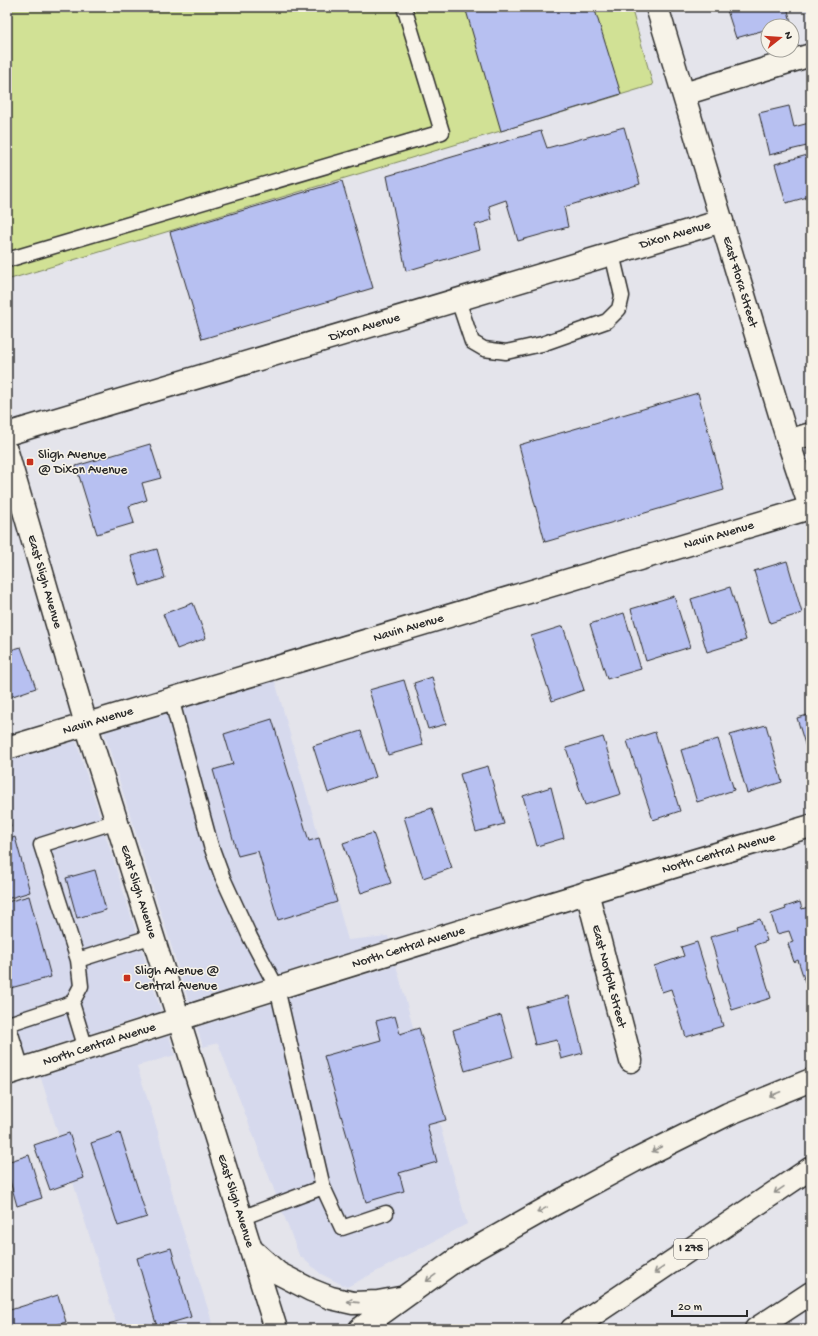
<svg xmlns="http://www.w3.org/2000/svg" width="818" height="1336" font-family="'Gochi Hand',sans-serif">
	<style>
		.built { fill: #d6d9ed }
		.green { fill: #d1e195; stroke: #7e8660 }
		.building { fill: #b7c0f1; stroke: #2b2b2b }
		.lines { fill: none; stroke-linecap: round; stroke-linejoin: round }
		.service-casing { stroke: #2b2b2b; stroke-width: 17 }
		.minor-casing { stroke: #2b2b2b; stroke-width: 25 }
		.tertiary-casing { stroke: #2b2b2b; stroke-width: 25 }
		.secondary-casing { stroke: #2b2b2b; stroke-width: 25 }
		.motorway-casing { stroke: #2b2b2b; stroke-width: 25 }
		.service { stroke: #f7f3e8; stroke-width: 14 }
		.minor { stroke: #f7f3e8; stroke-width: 22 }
		.tertiary { stroke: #f7f3e8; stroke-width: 22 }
		.secondary { stroke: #f7f3e8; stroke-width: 22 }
		.motorway { stroke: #f7f3e8; stroke-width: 22 }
		.oneway { stroke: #918f8a }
		.poi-dot { fill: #c8321e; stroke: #f7f3e8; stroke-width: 1.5 }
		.labels { text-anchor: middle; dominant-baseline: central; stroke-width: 3; stroke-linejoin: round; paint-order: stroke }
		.shield { fill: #f7f3e8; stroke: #686764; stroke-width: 1 }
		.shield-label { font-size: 12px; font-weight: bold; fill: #2b2b2b }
		.street-label { font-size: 13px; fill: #2b2b2b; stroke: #f7f3e8 }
		.poi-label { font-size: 13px; fill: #2b2b2b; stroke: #f7f3e8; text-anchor: start }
	</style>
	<rect width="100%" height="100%" fill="#e4e4eb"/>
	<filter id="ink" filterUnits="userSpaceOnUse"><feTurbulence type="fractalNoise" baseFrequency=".025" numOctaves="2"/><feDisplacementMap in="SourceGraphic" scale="8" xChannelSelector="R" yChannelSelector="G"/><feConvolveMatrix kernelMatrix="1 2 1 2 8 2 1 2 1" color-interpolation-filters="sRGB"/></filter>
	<g filter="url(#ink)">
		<path class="built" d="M275 681 348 940 388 936 389 940 189 1002 104 732Z
			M76 741 161 1011 7 1060V761Z
			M396 965 467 1224 347 1287 321 1274 299 1255 218 1043 203 1047 197 1027Z
			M169 1036 175 1055 137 1066 158 1132 176 1209 210 1315 213 1329H118L41 1078 24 1082Z"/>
		<path class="green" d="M7 7H631L653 85 7 280Z"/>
		<path class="building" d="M465 7H594L621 94 501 131Z
			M726 7H787L791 22 777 26H768V29L736 38Z
			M789 106 794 127 809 123 811 129V145L769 155 759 113Z
			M624 127 640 184 564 207 568 227 518 241 506 200 489 206 492 220 475 225 480 249 406 271 387 176 541 131 547 148Z
			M811 154V196L786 203 775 164Z
			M342 181 373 288 202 339 170 232Z
			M698 393 724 490 545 542 519 445Z
			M150 444 161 478 142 483 147 500 129 506 134 523 97 534 76 466Z
			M157 549 165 578 140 586 131 556Z
			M787 561 802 613 770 623 754 571Z
			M730 587 746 640 707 652 691 599Z
			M674 596 690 647 646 661 631 609Z
			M193 603 206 638 177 649 163 614Z
			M624 613 641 669 607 679 590 624Z
			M563 626 584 690 552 701 531 636Z
			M21 647 36 688 7 698V651Z
			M432 677 446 724 428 729 414 683Z
			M404 680 423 745 388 755 369 690Z
			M811 714V764L797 718Z
			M272 719 309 841 319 838 337 902 278 920 258 851 238 856 213 770 233 764 224 734Z
			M766 725 782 782 747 793 730 735Z
			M361 731 376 777 328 793 313 746Z
			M655 732 680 811 653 820 627 741Z
			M603 737 621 794 585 805 566 748Z
			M718 739 734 790 697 802 681 750Z
			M488 766 504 824 476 832 460 774Z
			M551 787 564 838 537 846 523 796Z
			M432 808 452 868 423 878 404 817Z
			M7 813 11 826 7 827Z
			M373 833 391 883 361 893 343 843Z
			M15 837 30 892 7 899V840Z
			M95 870 106 910 77 918 66 878Z
			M29 896 51 977 7 989V902Z
			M800 902 802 909 811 906V980L805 982 798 960 794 962 788 944 793 942 789 931 777 934 771 914 786 909 785 907Z
			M760 919 767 941 755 945 771 998 732 1010 710 937 738 929 737 926Z
			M697 942 723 1026 686 1037 671 989 662 992 654 966 684 956 681 947Z
			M569 996 583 1053 561 1059 557 1040 535 1045 526 1007Z
			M501 1015 513 1057 465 1071 453 1030Z
			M395 1016 400 1034 419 1028 446 1120 427 1125 437 1162 399 1173 404 1191 366 1202 324 1056 381 1040 376 1021Z
			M69 1133 84 1178 50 1190 34 1145Z
			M120 1133 147 1217 118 1226 91 1143Z
			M29 1155 42 1198 17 1206 7 1170V1162Z
			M171 1248 191 1317 157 1327 137 1258Z
			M58 1295 66 1322 42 1329H7V1311Z"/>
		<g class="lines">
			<defs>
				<path id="service" d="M7 260 442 132 404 7
					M458 300 472 342 484 349 506 352 542 344 607 321 619 309 622 296 612 254
					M171 698 211 846 222 876 250 937 277 988 323 1187 241 1218
					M117 821 41 845 78 960 153 936
					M78 960 81 986 72 1003 86 1049
					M22 1069 8 1024 72 1003
					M323 1187 342 1228 386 1213"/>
				<g id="minor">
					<path id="s1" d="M657 7 788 441 811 510"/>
					<path d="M684 94 811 55"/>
					<path id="s2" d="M7 434 722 221"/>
					<path d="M788 441 811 434"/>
					<path id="s3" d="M7 748 810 508"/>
					<path id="s4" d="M587 892 631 1061"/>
				</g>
				<g id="tertiary">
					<path id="s5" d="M7 1074C274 988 542 905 811 826"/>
				</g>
				<g id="secondary">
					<path id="s6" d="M7 452 86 724 276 1329"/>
				</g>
				<path id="motorway" d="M251 1249 278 1273 311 1290 331 1298 353 1303 378 1302 400 1298
					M360 1329 457 1259 547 1208 634 1161 728 1114 811 1080
					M572 1329 811 1168
					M756 1329 811 1293"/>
			</defs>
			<use href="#service" class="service-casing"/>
			<use href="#minor" class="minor-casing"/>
			<use href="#tertiary" class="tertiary-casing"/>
			<use href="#secondary" class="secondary-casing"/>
			<use href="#motorway" class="motorway-casing"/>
			<use href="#service" class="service"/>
			<use href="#minor" class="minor"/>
			<use href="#tertiary" class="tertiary"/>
			<use href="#secondary" class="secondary"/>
			<use href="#motorway" class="motorway"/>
		</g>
		<defs><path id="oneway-shaft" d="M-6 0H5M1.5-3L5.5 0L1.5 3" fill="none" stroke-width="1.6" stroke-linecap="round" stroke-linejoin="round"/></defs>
		<g class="oneway">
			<use href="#oneway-shaft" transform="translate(775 1094) rotate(158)"/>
			<use href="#oneway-shaft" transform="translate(657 1149) rotate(153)"/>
			<use href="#oneway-shaft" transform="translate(779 1190) rotate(146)"/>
			<use href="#oneway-shaft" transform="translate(542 1210) rotate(151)"/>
			<use href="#oneway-shaft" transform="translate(659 1270) rotate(146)"/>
			<use href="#oneway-shaft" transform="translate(431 1278) rotate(144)"/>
			<use href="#oneway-shaft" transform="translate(353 1302) rotate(-174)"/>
		</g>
	</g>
	<g class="poi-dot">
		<rect x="26" y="458" width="8" height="8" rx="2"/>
		<rect x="123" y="974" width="8" height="8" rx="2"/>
	</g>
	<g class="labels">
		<rect class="shield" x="674" y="1239" width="34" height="20" rx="3"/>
		<g class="shield-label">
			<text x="691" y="1249">I 275</text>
		</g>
		<g class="street-label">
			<text stroke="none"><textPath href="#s2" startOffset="697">Dixon Avenue</textPath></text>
			<text stroke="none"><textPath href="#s1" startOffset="287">East Flora Street</textPath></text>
			<text stroke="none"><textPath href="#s2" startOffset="373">Dixon Avenue</textPath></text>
			<text stroke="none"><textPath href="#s3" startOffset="743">Navin Avenue</textPath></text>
			<text stroke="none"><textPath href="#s6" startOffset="135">East Sligh Avenue</textPath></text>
			<text stroke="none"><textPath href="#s3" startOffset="419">Navin Avenue</textPath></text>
			<text stroke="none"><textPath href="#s3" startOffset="95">Navin Avenue</textPath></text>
			<text stroke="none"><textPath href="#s5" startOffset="745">North Central Avenue</textPath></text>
			<text stroke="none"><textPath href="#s6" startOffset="459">East Sligh Avenue</textPath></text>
			<text stroke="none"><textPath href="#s5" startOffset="421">North Central Avenue</textPath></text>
			<text stroke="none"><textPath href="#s4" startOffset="87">East Norfolk Street</textPath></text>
			<text stroke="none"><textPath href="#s5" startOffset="97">North Central Avenue</textPath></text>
			<text stroke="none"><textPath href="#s6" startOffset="783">East Sligh Avenue</textPath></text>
		</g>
		<g class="poi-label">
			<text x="38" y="455">Sligh Avenue<tspan x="38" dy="15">@ Dixon Avenue</tspan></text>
			<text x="135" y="971">Sligh Avenue @<tspan x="135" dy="15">Central Avenue</tspan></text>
		</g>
	</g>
	<rect width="818" height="1336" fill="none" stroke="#f7f3e8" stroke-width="24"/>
	<rect x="12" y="12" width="794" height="1312" fill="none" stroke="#2b2b2b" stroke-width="1.5" filter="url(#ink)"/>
	<g transform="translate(780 38) rotate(73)"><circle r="19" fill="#f7f3e8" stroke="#a5a39c"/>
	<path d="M0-3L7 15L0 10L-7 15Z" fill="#c8321e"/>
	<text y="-6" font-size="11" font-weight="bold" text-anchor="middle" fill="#2b2b2b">N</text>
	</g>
	<path d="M672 1310v6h75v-6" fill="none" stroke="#2b2b2b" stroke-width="2"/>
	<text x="678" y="1310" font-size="12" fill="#2b2b2b" stroke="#f7f3e8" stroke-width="3" paint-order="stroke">20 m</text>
</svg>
